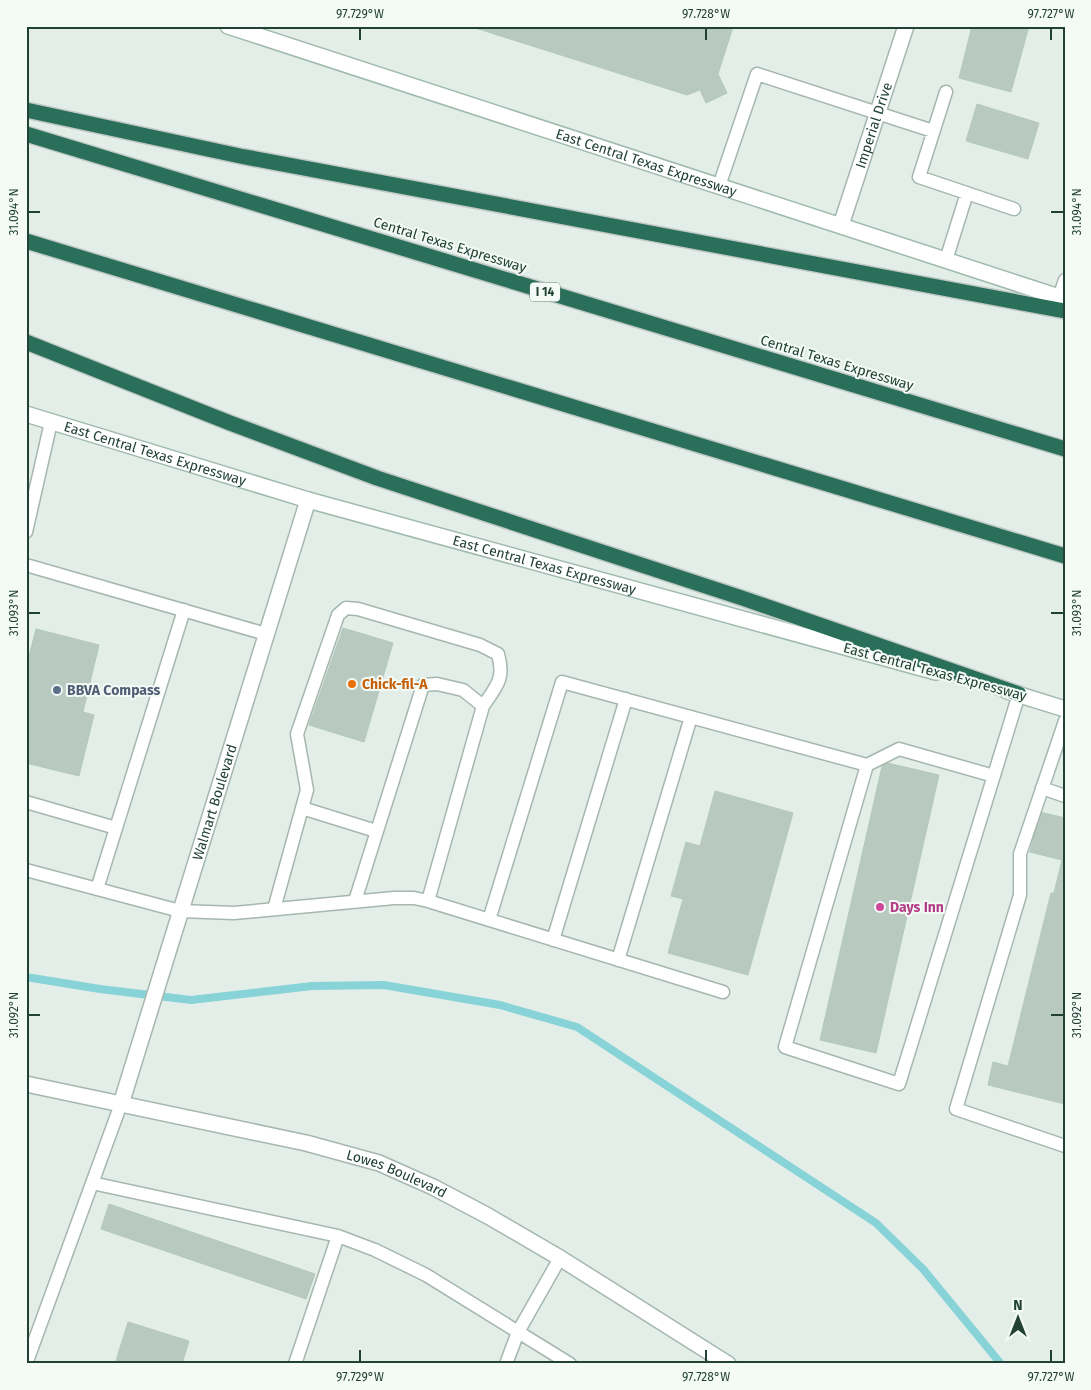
<svg xmlns="http://www.w3.org/2000/svg" width="1091" height="1390" font-family="'Fira Sans',sans-serif">
	<style>
		.lines { fill: none; stroke-linecap: round; stroke-linejoin: round }
		.stream { stroke: #87d3d7; stroke-width: 8 }
		.building { fill: #b8c9c0; stroke: #b4c8be }
		.service-casing { stroke: #a5b7af; stroke-width: 15 }
		.minor-casing { stroke: #a5b7af; stroke-width: 18 }
		.tertiary-casing { stroke: #a5b7af; stroke-width: 18 }
		.secondary-casing { stroke: #a0baae; stroke-width: 18 }
		.motorway-casing { stroke: #c1cac6; stroke-width: 18 }
		.service { stroke: #fff; stroke-width: 12 }
		.minor { stroke: #fff; stroke-width: 15 }
		.tertiary { stroke: #fff; stroke-width: 15 }
		.secondary { stroke: #fff; stroke-width: 15 }
		.motorway { stroke: #2a6f5a; stroke-width: 15 }
		.ticks { fill: none; stroke: #214135; stroke-width: 2 }
		.food-dot { fill: #e8710a; stroke: #f4faf6; stroke-width: 2 }
		.service-dot { fill: #5c6f8a; stroke: #f4faf6; stroke-width: 2 }
		.hotel-dot { fill: #d1479c; stroke: #f4faf6; stroke-width: 2 }
		.labels { text-anchor: middle; dominant-baseline: central; stroke-width: 4; stroke-linejoin: round; paint-order: stroke }
		.shield { fill: #f4faf6; stroke: #60786f; stroke-width: 1 }
		.shield-label { font-size: 12px; font-weight: bold; fill: #214135 }
		.street-label { font-size: 14px; fill: #214135; stroke: #f4faf6 }
		.food-label { font-size: 14px; font-weight: bold; fill: #c56008; stroke: #f4faf6; text-anchor: start }
		.service-label { font-size: 14px; font-weight: bold; fill: #4e5e75; stroke: #f4faf6; text-anchor: start }
		.hotel-label { font-size: 14px; font-weight: bold; fill: #b23c85; stroke: #f4faf6; text-anchor: start }
		.neatline { fill: none; stroke: #214135; stroke-width: 2 }
		.ticks-label { font-size: 12px; text-anchor: middle; fill: #214135 }
	</style>
	<rect width="100%" height="100%" fill="#e3eee8"/>
	<g class="lines">
		<path class="stream" d="M26 977 100 989 191 1000 312 986 384 985 500 1005 577 1027 876 1223 923 1269 1001 1364"/>
	</g>
	<path class="building" d="M469 26H729L733 27 718 74 727 93 706 103 700 90 687 95Z
		M972 26H1029L1011 92 959 78Z
		M977 104 1039 123 1028 159 966 141Z
		M343 628 393 643 364 742 309 725Z
		M36 629 99 645 83 712 94 715 79 776 26 763V668Z
		M883 762 939 775 876 1053 820 1040Z
		M715 791 793 813 748 975 668 953 683 899 671 896 686 842 700 846Z
		M1040 812 1065 818V1104L988 1085 993 1062 1008 1066 1051 893H1054L1062 860 1030 852Z
		M109 1204 315 1274 306 1299 101 1229Z
		M128 1322 189 1341 182 1364H115Z"/>
	<g class="lines">
		<defs>
			<path id="service" d="M946 92 919 177 1014 209
				M719 186 757 74 933 131
				M946 260 967 193
				M1059 297 1065 280
				M26 532 51 422
				M26 565 266 634
				M1065 721 1020 854V895L956 1109 1065 1146
				M994 776 899 749 867 765 785 1047 899 1084 1019 694
				M1042 788 1065 796
				M26 802 116 828
				M302 808 376 831
				M26 870 180 911 234 913 394 898H414L428 901 723 992
				M97 889 184 610
				M355 901 423 685 437 684 463 690 483 706 428 901
				M274 909 307 790 297 734 338 615 346 608 358 609 480 645 498 654C505 678 497 686 483 706
				M489 920 562 682 867 765
				M553 940 626 699
				M618 960 691 717
				M92 1183 338 1236 375 1250 426 1275 570 1364
				M26 1364 121 1104
				M295 1364 338 1236
				M506 1364 518 1332 560 1258"/>
			<g id="minor">
				<path id="s1" d="M841 225 906 26"/>
				<path id="s2" d="M121 1104 308 500"/>
			</g>
			<g id="tertiary">
				<path id="s3" d="M26 1084 306 1143 379 1163 433 1187 488 1216 560 1258 728 1364"/>
			</g>
			<g id="secondary">
				<path id="s4" d="M228 26 1065 299"/>
				<path id="s5" d="M26 414 308 500 936 672"/>
				<path d="M1007 691 1065 709"/>
			</g>
			<path id="motorway" d="M26 110 240 156 1065 311
				M26 134 1065 449
				M26 241 1065 556
				M26 342 230 423 377 478 742 598 1019 694"/>
		</defs>
		<use href="#service" class="service-casing"/>
		<use href="#minor" class="minor-casing"/>
		<use href="#tertiary" class="tertiary-casing"/>
		<use href="#secondary" class="secondary-casing"/>
		<use href="#motorway" class="motorway-casing"/>
		<use href="#service" class="service"/>
		<use href="#minor" class="minor"/>
		<use href="#tertiary" class="tertiary"/>
		<use href="#secondary" class="secondary"/>
		<use href="#motorway" class="motorway"/>
	</g>
	<path class="ticks" d="M360 28V40M706 28V40M1051 28V40M28 212H40M1051 212H1064M28 613H40M1051 613H1064M28 1015H40M1051 1015H1064M360 1350V1362M706 1350V1362M1051 1350V1362"/>
	<circle class="food-dot" cx="352" cy="684" r="5"/>
	<circle class="service-dot" cx="57" cy="690" r="5"/>
	<circle class="hotel-dot" cx="880" cy="907" r="5"/>
	<g class="labels">
		<rect class="shield" x="530" y="282.5" width="30" height="19" rx="4"/>
		<g class="shield-label">
			<text x="545" y="292">I 14</text>
		</g>
		<g class="street-label">
			<text stroke="none"><textPath href="#s1" startOffset="105">Imperial Drive</textPath></text>
			<text stroke="none"><textPath href="#s4" startOffset="440">East Central Texas Expressway</textPath></text>
			<text transform="translate(450 245) rotate(17)">Central Texas Expressway</text>
			<text transform="translate(837 363) rotate(17)">Central Texas Expressway</text>
			<text stroke="none"><textPath href="#s5" startOffset="135">East Central Texas Expressway</textPath></text>
			<text stroke="none"><textPath href="#s5" startOffset="540">East Central Texas Expressway</textPath></text>
			<text transform="translate(935 672) rotate(15)">East Central Texas Expressway</text>
			<text stroke="none"><textPath href="#s2" startOffset="316">Walmart Boulevard</textPath></text>
			<text stroke="none"><textPath href="#s3" startOffset="382">Lowes Boulevard</textPath></text>
		</g>
		<g class="food-label">
			<text x="362" y="684">Chick-fil-A</text>
		</g>
		<g class="service-label">
			<text x="67" y="690">BBVA Compass</text>
		</g>
		<g class="hotel-label">
			<text x="890" y="907">Days Inn</text>
		</g>
	</g>
	<rect width="1091" height="1390" fill="none" stroke="#f4faf6" stroke-width="55"/>
	<g transform="translate(1018 1318)" stroke="#f4faf6" stroke-width="4" paint-order="stroke">
	<path d="M0-4L9 19L0 12L-9 19Z" fill="#214135"/>
	<text y="-8" font-size="14" font-weight="bold" text-anchor="middle" fill="#214135">N</text>
	</g>
	<rect x="28" y="28" width="1036" height="1334" class="neatline"/>
	<g class="ticks-label">
		<text x="360" y="18">97.729°W</text>
		<text x="706" y="18">97.728°W</text>
		<text x="1051" y="18">97.727°W</text>
		<text transform="translate(14 212) rotate(-90)" y="4">31.094°N</text>
		<text transform="translate(1077 212) rotate(-90)" y="4">31.094°N</text>
		<text transform="translate(14 613) rotate(-90)" y="4">31.093°N</text>
		<text transform="translate(1077 613) rotate(-90)" y="4">31.093°N</text>
		<text transform="translate(14 1015) rotate(-90)" y="4">31.092°N</text>
		<text transform="translate(1077 1015) rotate(-90)" y="4">31.092°N</text>
		<text x="360" y="1381">97.729°W</text>
		<text x="706" y="1381">97.728°W</text>
		<text x="1051" y="1381">97.727°W</text>
	</g>
</svg>
